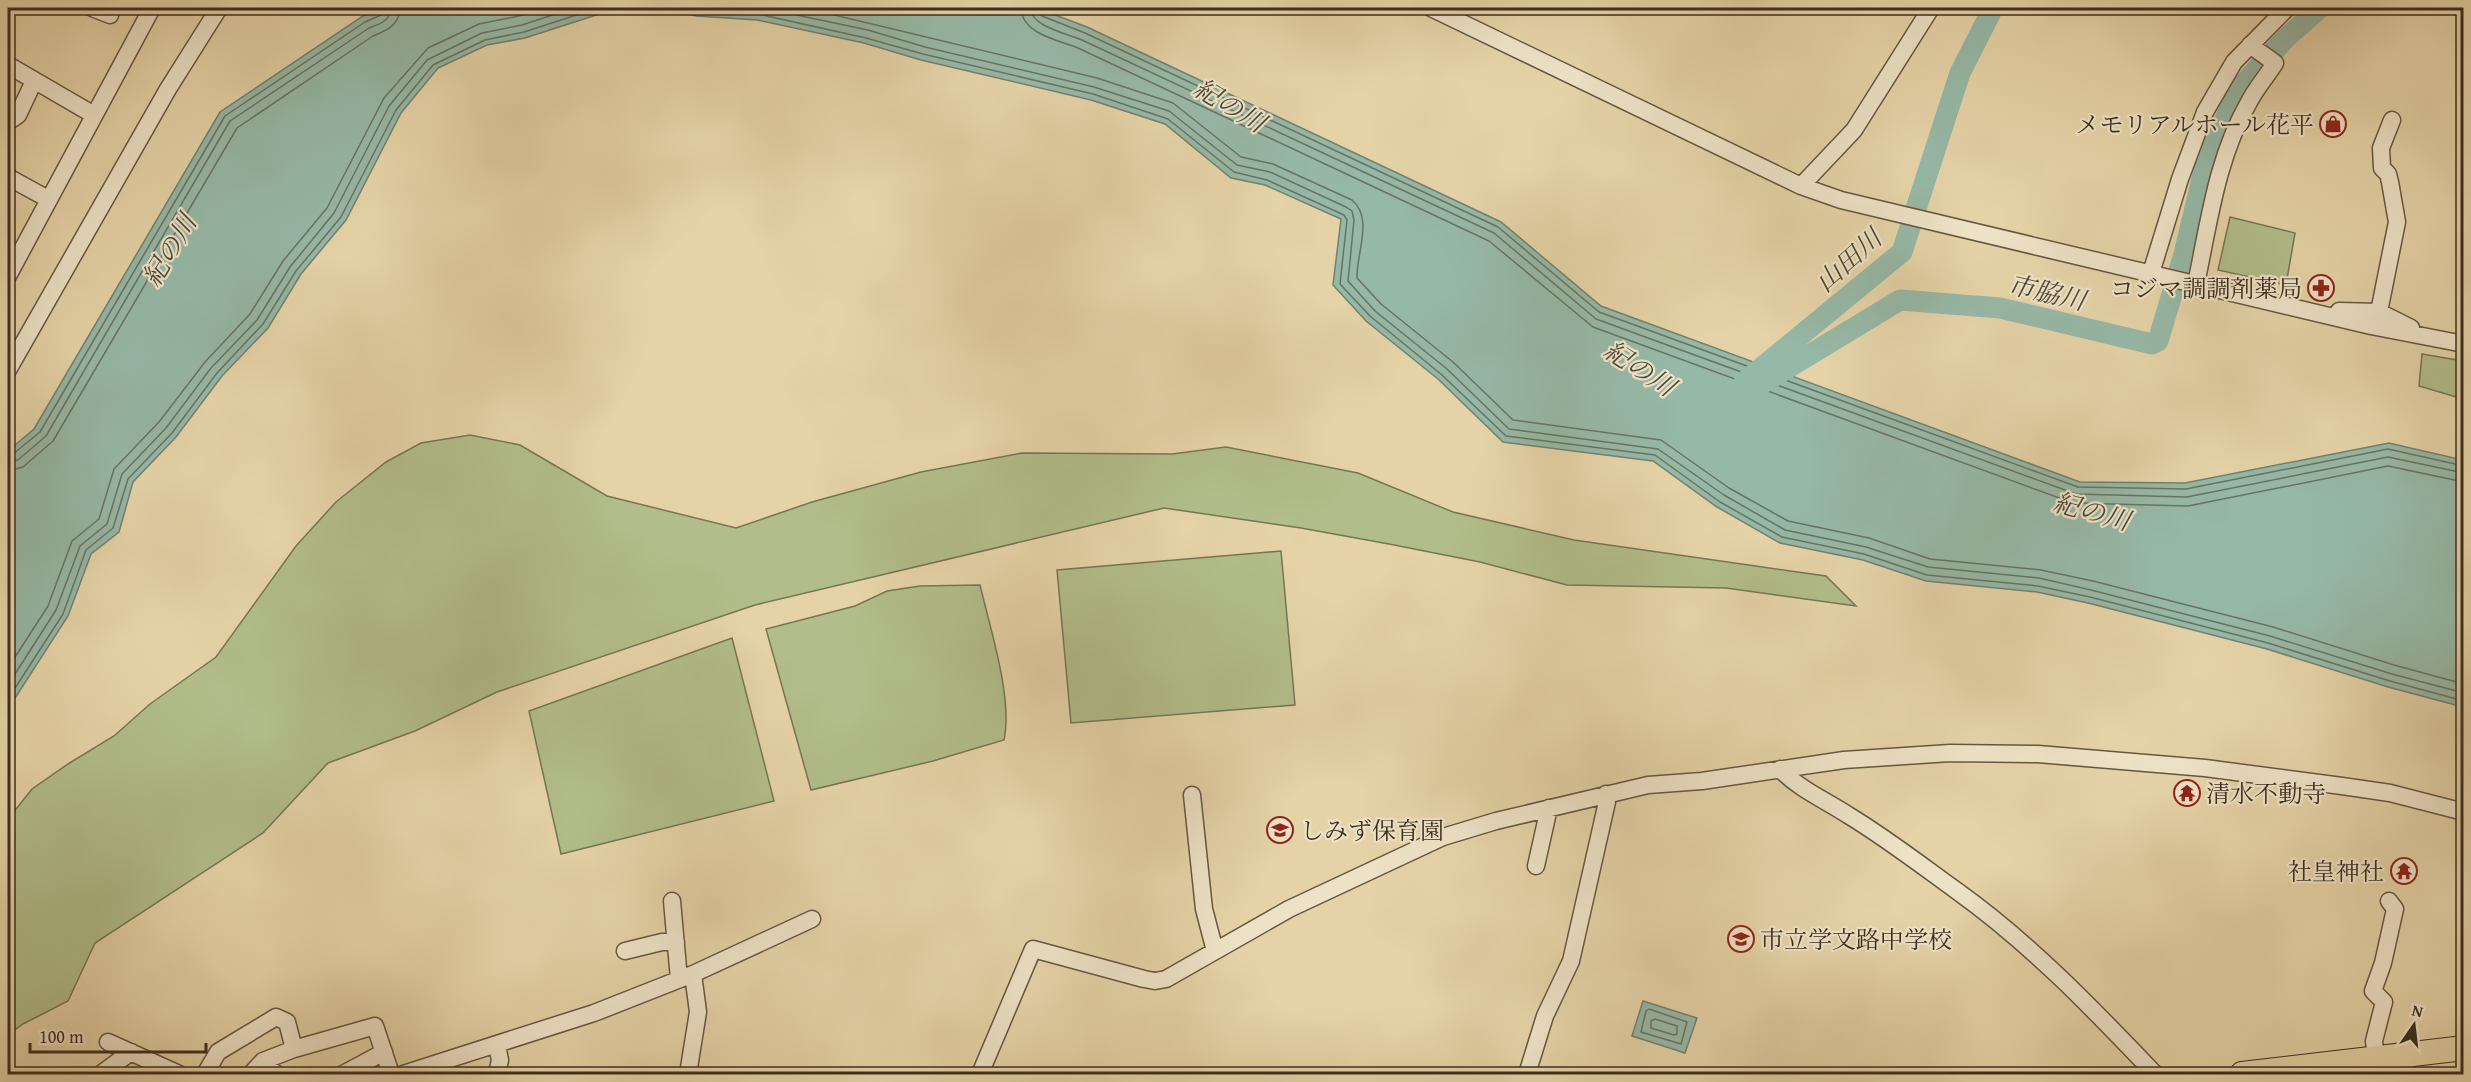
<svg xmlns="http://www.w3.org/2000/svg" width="2471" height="1082" font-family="'Gentium Book Plus','Noto Serif JP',serif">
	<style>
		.green { fill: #b1bd8a; stroke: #767655; stroke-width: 1.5 }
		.water { fill: #96b8a6; stroke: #728170; stroke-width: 1.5 }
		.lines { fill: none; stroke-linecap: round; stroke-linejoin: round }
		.shore { stroke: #697363; stroke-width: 1.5 }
		.river { stroke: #96b8a6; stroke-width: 21 }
		.minor-casing { stroke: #665742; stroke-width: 19 }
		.highway-casing { stroke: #3c2e20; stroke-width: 26 }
		.minor { stroke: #eee2c6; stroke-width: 16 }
		.highway { stroke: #e5d3a7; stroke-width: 24 }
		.labels { text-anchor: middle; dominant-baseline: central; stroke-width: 4.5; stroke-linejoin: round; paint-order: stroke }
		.poi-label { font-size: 24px; fill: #3c2e20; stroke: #eee2c6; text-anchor: end }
		.water-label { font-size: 26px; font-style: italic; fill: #4e4a3b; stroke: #eee2c6 }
	</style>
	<rect width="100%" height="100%" fill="#e5d3a7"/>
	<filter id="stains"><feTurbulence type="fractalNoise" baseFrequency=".00333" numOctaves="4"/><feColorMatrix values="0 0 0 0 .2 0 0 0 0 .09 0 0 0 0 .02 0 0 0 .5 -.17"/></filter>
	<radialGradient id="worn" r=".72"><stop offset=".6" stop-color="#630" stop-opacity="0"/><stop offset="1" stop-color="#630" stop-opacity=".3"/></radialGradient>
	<path class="green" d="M2230 217 2295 233 2286 285 2218 270Z
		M2422 354 2463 361V399L2419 386Z
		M470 435 520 445 607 496 736 528 812 502 921 472 1022 453 1172 454 1226 447 1358 473 1453 512 1574 540 1826 576 1856 606 1726 588 1567 585 1480 562 1389 544 1301 528 1164 508 755 605 497 692 415 731 328 763 263 833 95 943 68 1001 23 1024 8 1035V819L32 789 68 764 114 736 150 704 216 657 296 546 336 502 386 462 421 443Z
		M1281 551 1295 705 1071 723 1057 570Z
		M980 585C990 628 1013 698 1004 740L933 761 811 790 766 629 855 606 887 591 920 586Z
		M732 638 774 801 561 854 529 711Z"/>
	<path class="water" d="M384 8H618L525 38 487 45 438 68 401 113 346 220 301 274 268 328 222 376 176 437 133 482 119 532 91 554 68 616 8 709V451L34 429 220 112 363 16Z
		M660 8H1037L1087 27 1501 222 1601 306 2080 482 2185 483 2389 443 2463 460V707L2388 687 2267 649 2088 603 2037 592 1926 581 1863 560 1780 543 1717 507 1653 461 1503 442 1438 379 1366 321 1333 285 1341 219 1265 185 1231 178 1165 124 1091 100 921 60 864 43 757 20 696 16Z
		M1643 1001 1697 1018 1685 1053 1632 1036Z"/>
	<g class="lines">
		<path class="shore" d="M687 8 758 14 866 38 923 54 1093 94 1168 119 1234 172 1267 180 1344 215 1347 220 1340 284 1370 316 1442 375 1506 436 1655 455 1720 502 1782 537 1864 554 1927 575 2038 586 2090 597 2268 643 2390 681 2464 701
			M763 8 868 30 925 47 1094 87 1169 111 1237 165 1270 172 1346 207 1352 211 1354 220 1348 281 1375 311 1447 369 1509 429 1658 449 1724 495 1785 530 1866 547 1928 567 2039 578 2091 590 2270 636 2392 674 2464 693
			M805 8 1097 78 1173 103 1241 157 1273 164 1352 200C1374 218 1356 254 1357 278L1381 304 1453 362 1513 420 1661 440 1729 488 1788 521 1869 538 1930 559 2041 570 2093 581 2273 627 2394 665 2464 684
			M1021 8C1022 34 1058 40 1078 48L1489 241 1593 327 2073 503 2188 506 2388 466 2464 482
			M1030 8C1032 27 1066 33 1082 40L1494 233 1596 319 2076 494 2187 497 2388 457 2464 473
			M1038 8 1042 16 1085 33 1498 227 1599 312 2078 487 2186 489 2388 449 2464 466
			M8 455 13 454 40 432 225 116 365 22 381 15 383 8
			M8 462 18 460 46 436 230 121 369 28C380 24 390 21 391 8
			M8 471 23 467 53 441 237 128 373 36C388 30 399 25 400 8
			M8 668 48 606 72 541 99 519 114 469 159 422 205 362 250 314 283 261 327 208 384 98 428 48 479 24 519 16 546 8
			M8 685 56 610 80 546 107 524 122 474 166 428 211 368 257 320 290 267 334 213 389 106 427 60 482 33 522 25 574 8
			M8 699 63 614 86 550 113 528 128 479 172 433 217 373 263 324 296 271 341 217 396 110 433 65 485 40 524 32 598 8
			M1649 1009 1687 1022 1681 1044 1641 1032 1646 1011Z
			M1655 1019 1677 1026V1034L1674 1035 1651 1028V1021Z"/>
		<path class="river" d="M1744 382 1902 252 1960 73 1993 8
			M1758 386 1900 300 2000 308 2152 344 2158 341 2184 254 2205 166 2230 108 2243 85 2257 69 2286 38 2320 8"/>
		<defs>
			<path id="minor" d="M92 8 110 15
				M1431 8 1801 186 1841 200 2371 326 2464 344
				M8 65 94 115
				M8 122 18 115 34 81
				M8 177 48 199
				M1801 186 1854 130 1931 8
				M2151 273 2180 179 2205 112 2234 62 2287 8
				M8 276 152 8
				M2196 284C2209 222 2217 157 2249 102 2256 88 2267 76 2275 63L2250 45
				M2339 311 2379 312 2411 328
				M2379 312 2397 222 2390 182 2388 174 2382 168 2381 148 2392 120
				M8 370 168 89 219 8
				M1780 769C1799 789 1825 800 1848 815 1886 838 1921 865 1957 891 2031 944 2093 1009 2155 1074
				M1192 795 1204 909 1215 951
				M1536 866 1549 808
				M672 901 679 979
				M625 951 662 942H676
				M108 1042 179 1074
				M497 1046 500 1060 497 1074
				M2400 1056 2407 1074
				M2376 1059 2374 1041 2384 1002 2373 991 2383 963 2395 909 2389 901
				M263 1061 276 1074
				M101 1074 131 1052
				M205 1074 218 1052 276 1017 287 1022 294 1049
				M251 1074 263 1061 294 1049 375 1026 391 1074
				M343 1074 384 1052
				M403 1074 594 1013 693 974 812 919
				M688 1074 698 1012 693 974
				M980 1074 1033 949 1144 979 1155 981 1166 979 1289 909 1443 837 1496 821 1648 785 1702 781 1844 760 1950 753 2038 754 2205 768 2342 786 2390 793 2464 812
				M1527 1074 1545 1016 1571 961 1607 802 1606 794"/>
			<path id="highway" d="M2242 1074 2464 1048"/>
		</defs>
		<use href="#minor" class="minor-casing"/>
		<use href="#highway" class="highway-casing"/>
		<use href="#minor" class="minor"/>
		<use href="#highway" class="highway"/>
	</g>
	<defs>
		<symbol id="shop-ring" viewBox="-11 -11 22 22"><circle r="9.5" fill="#eee2c6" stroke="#8f2418" stroke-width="1.5"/><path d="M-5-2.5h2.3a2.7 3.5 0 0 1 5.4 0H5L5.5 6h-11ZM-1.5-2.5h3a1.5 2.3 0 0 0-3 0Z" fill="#8f2418"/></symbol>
		<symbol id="pharmacy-ring" viewBox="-11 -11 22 22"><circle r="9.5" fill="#eee2c6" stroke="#8f2418" stroke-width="1.5"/><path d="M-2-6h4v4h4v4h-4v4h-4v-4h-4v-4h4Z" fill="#8f2418"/></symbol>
		<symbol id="temple-ring" viewBox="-11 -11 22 22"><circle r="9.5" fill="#eee2c6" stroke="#8f2418" stroke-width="1.5"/><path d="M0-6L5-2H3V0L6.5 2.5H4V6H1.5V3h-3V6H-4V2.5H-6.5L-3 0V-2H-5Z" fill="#8f2418"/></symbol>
		<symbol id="school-ring" viewBox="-11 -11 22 22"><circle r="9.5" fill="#eee2c6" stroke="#8f2418" stroke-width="1.5"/><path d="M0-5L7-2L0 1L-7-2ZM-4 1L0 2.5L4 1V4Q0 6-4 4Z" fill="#8f2418"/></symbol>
	</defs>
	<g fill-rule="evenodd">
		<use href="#shop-ring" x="2318" y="109" width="30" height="30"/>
		<use href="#pharmacy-ring" x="2306" y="273" width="30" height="30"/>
		<use href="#temple-ring" x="2172" y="778" width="30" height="30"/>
		<use href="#school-ring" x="1265" y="815" width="30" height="30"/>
		<use href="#temple-ring" x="2389" y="856" width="30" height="30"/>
		<use href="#school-ring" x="1726" y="924" width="30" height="30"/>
	</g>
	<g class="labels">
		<g class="poi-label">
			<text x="2314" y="124">メモリアルホール花平</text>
			<text x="2302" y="288">コジマ調調剤薬局</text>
			<text x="2206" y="793" text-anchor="start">清水不動寺</text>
			<text x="1300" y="830" text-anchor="start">しみず保育園</text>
			<text x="2384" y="871">社皇神社</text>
			<text x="1760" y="939" text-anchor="start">市立学文路中学校</text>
		</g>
		<g class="water-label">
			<text transform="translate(1230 105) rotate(31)">紀の川</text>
			<text transform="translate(169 250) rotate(-59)">紀の川</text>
			<text transform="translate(1848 260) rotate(-42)">山田川</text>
			<text transform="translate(2047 292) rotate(13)">市脇川</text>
			<text transform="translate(1640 368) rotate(33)">紀の川</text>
			<text transform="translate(2092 511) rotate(15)">紀の川</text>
		</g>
	</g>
	<rect width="2471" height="1082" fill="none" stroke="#e5d3a7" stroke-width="30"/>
	<rect x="9" y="9" width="2453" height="1064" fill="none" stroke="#3c2e20" stroke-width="3"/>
	<rect x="15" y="15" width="2441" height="1052" fill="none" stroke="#3c2e20" stroke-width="1.5"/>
	<g transform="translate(2414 1025) rotate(14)" stroke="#eee2c6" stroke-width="4.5" paint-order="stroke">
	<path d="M0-4.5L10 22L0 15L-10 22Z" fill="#3c2e20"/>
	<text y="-9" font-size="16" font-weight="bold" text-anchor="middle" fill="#3c2e20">N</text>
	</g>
	<path d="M30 1043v9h176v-9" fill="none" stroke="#3c2e20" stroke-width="3"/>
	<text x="39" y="1043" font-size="18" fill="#3c2e20" stroke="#eee2c6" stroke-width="4.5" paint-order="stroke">100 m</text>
	<rect width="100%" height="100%" filter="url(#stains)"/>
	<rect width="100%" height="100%" fill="url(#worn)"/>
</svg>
